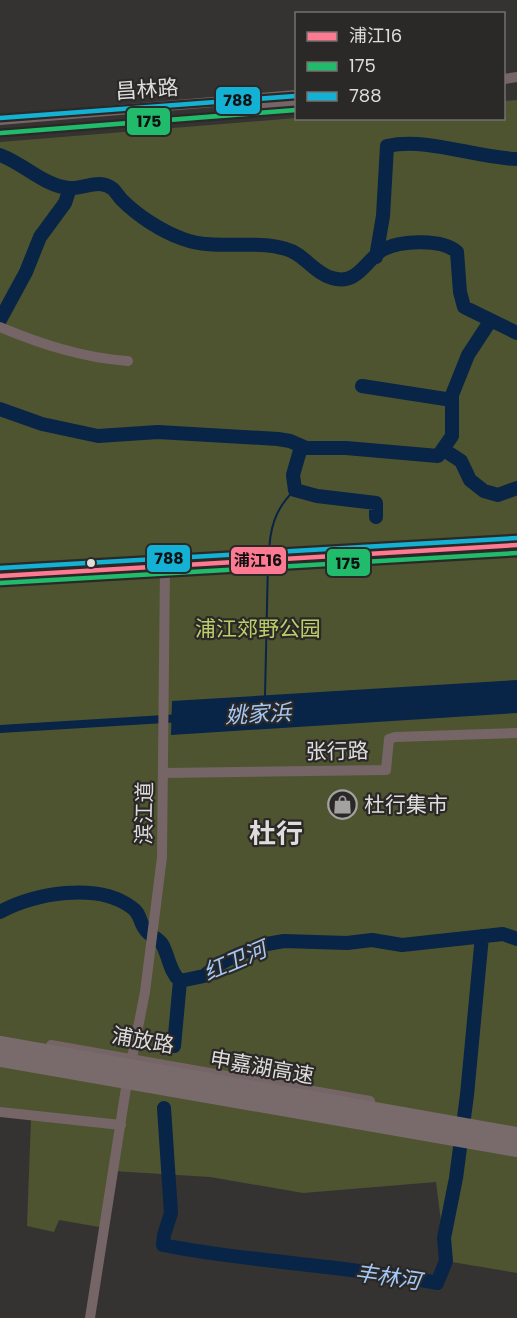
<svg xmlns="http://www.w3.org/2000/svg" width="517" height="1318" font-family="Poppins,'Noto Sans SC',sans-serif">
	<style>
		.green { fill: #4e542f }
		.water { fill: #082446 }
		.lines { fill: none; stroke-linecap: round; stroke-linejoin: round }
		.stream { stroke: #082446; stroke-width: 2 }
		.canal { stroke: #082446; stroke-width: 8 }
		.river { stroke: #082446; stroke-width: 14 }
		.minor { stroke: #756566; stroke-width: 10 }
		.highway { stroke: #796a6c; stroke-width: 16 }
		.bus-1-casing { stroke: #2b2927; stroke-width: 9 }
		.bus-2-casing { stroke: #2b2927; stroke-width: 9 }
		.bus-3-casing { stroke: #2b2927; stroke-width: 9 }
		.bus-1 { stroke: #fe7a93; stroke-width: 4.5 }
		.bus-2 { stroke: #20bc6c; stroke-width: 4.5 }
		.bus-3 { stroke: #13b2d5; stroke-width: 4.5 }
		.bus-dot { fill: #dfdddc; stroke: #2b2927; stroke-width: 2 }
		.labels { text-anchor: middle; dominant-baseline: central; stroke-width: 4.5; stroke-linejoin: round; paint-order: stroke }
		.street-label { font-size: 21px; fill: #dfdddc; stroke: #2b2927 }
		.park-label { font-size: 21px; fill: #bdce69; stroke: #2b2927 }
		.poi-label { font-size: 21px; fill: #dfdddc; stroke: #2b2927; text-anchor: start }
		.water-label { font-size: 22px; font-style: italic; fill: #a4c8f7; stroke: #2b2927 }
		.district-label { font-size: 27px; font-weight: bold; fill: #dfdddc; stroke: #2b2927 }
		.line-badge { stroke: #2b2927; stroke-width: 2 }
		.pale-badge-label { font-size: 16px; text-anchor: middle; font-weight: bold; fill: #111 }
	</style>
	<rect width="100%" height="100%" fill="#343332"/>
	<path class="green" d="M517 100V1273L446 1261 436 1182 303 1193 210 1177 113 1171 105 1228 59 1220 54 1232 27 1226 31 1118 0 1114V142L296 118H504V101Z"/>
	<path class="water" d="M517 680V713L171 735 172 701Z"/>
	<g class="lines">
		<path class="stream" d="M269 557C269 530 275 508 295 490
			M265 696 268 562"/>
		<path class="canal" d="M0 729 181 718"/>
		<path class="river" d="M0 155C23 163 44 186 69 188 85 189 99 178 113 189 116 192 119 197 122 200 138 216 161 231 183 239 216 251 253 239 286 249 303 253 314 273 332 278 358 286 366 259 384 249 402 240 443 239 457 252L460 292 464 307 517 333
			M376 257 383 216 387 146C428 137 475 158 517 159
			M0 320 26 272 40 237 65 203 70 188
			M362 386 452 400
			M0 409 42 424 98 436 158 432 278 439 290 441 306 448H346L438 456 452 436V395L468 355 487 326 488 320
			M301 447 293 475 295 490 317 496 376 503V517
			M444 450 461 461 470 480 484 491 498 495 517 488
			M0 912C33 893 98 882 131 907 141 913 139 922 145 929 149 936 157 937 162 944 169 956 169 971 180 981L204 976 219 964 239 954 267 944 284 941 347 943 372 940 402 945 503 934 517 939
			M174 1046 180 981
			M164 1108 171 1213 164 1235 163 1245C254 1263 347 1265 437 1283L446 1261 444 1238 456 1178 467 1095 482 936"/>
		<path class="minor" d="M504 79 517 77
			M245 107 296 103
			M0 120 296 95
			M0 327C41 344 83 358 128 361
			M0 576 517 545
			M164 773 386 770 389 739 395 737 517 733
			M51 1045 370 1101
			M132 1058 145 992 162 857 165 566
			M0 1112 121 1125
			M90 1318 126 1088"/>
		<path class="highway" d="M0 1044 517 1135
			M0 1059 517 1149"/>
		<defs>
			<path id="bus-1" d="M0 576 517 545"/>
			<path id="bus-2" d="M1 133 296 110
				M0 583 517 553"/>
			<path id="bus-3" d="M0 118 296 96
				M0 568 517 538"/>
		</defs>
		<use href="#bus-1" class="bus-1-casing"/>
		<use href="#bus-2" class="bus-2-casing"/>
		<use href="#bus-3" class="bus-3-casing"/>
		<use href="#bus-1" class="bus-1"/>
		<use href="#bus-2" class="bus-2"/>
		<use href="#bus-3" class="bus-3"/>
	</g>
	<defs>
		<symbol id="shop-ring" viewBox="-11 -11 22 22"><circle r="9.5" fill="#2b2927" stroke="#a3a2a0" stroke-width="1.5"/><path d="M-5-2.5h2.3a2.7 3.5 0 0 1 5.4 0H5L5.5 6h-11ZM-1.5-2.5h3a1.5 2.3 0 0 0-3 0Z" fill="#a3a2a0"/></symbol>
	</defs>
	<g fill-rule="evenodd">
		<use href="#shop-ring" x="326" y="788" width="33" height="33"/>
	</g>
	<circle class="bus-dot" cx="91" cy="563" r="5"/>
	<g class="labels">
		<g class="street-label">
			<text transform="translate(147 89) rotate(-4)">昌林路</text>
			<text transform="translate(337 751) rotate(-1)">张行路</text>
			<text transform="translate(144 813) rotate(-89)">滨江道</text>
			<text transform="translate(143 1040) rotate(10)">浦放路</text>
			<text transform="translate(262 1067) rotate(10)">申嘉湖高速</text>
		</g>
		<g class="park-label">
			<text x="258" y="628">浦江郊野公园</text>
		</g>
		<g class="poi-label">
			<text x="364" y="804">杜行集市</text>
		</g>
		<g class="water-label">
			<text transform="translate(258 714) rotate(-3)">姚家浜</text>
			<text transform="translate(235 961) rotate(-23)">红卫河</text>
			<text transform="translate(388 1277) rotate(8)">丰林河</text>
		</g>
		<g class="district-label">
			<text x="276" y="833">杜行</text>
		</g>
	</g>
	<g class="line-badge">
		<rect x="215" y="86" width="46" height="29" rx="6" fill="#13b2d5"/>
		<rect x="126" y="107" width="45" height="29" rx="6" fill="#20bc6c"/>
		<rect x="146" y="544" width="45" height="29" rx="6" fill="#13b2d5"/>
		<rect x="230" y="546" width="57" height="29" rx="6" fill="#fe7a93"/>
		<rect x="326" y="548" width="45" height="29" rx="6" fill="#20bc6c"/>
	</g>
	<g class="pale-badge-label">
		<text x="238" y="106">788</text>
		<text x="149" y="127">175</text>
		<text x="169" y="564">788</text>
		<text x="258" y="566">浦江16</text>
		<text x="348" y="569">175</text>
	</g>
	<rect x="295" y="12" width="210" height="108" fill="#2b2927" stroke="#73716f" stroke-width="1.5"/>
	<rect x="307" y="32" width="30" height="9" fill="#fe7a93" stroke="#73716f" stroke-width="1.5"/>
	<text x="349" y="42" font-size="18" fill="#dfdddc">浦江16</text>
	<rect x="307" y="62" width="30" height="9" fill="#20bc6c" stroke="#73716f" stroke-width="1.5"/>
	<text x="349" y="72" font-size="18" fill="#dfdddc">175</text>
	<rect x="307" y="92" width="30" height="9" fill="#13b2d5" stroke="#73716f" stroke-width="1.5"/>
	<text x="349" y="102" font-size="18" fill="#dfdddc">788</text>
</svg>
